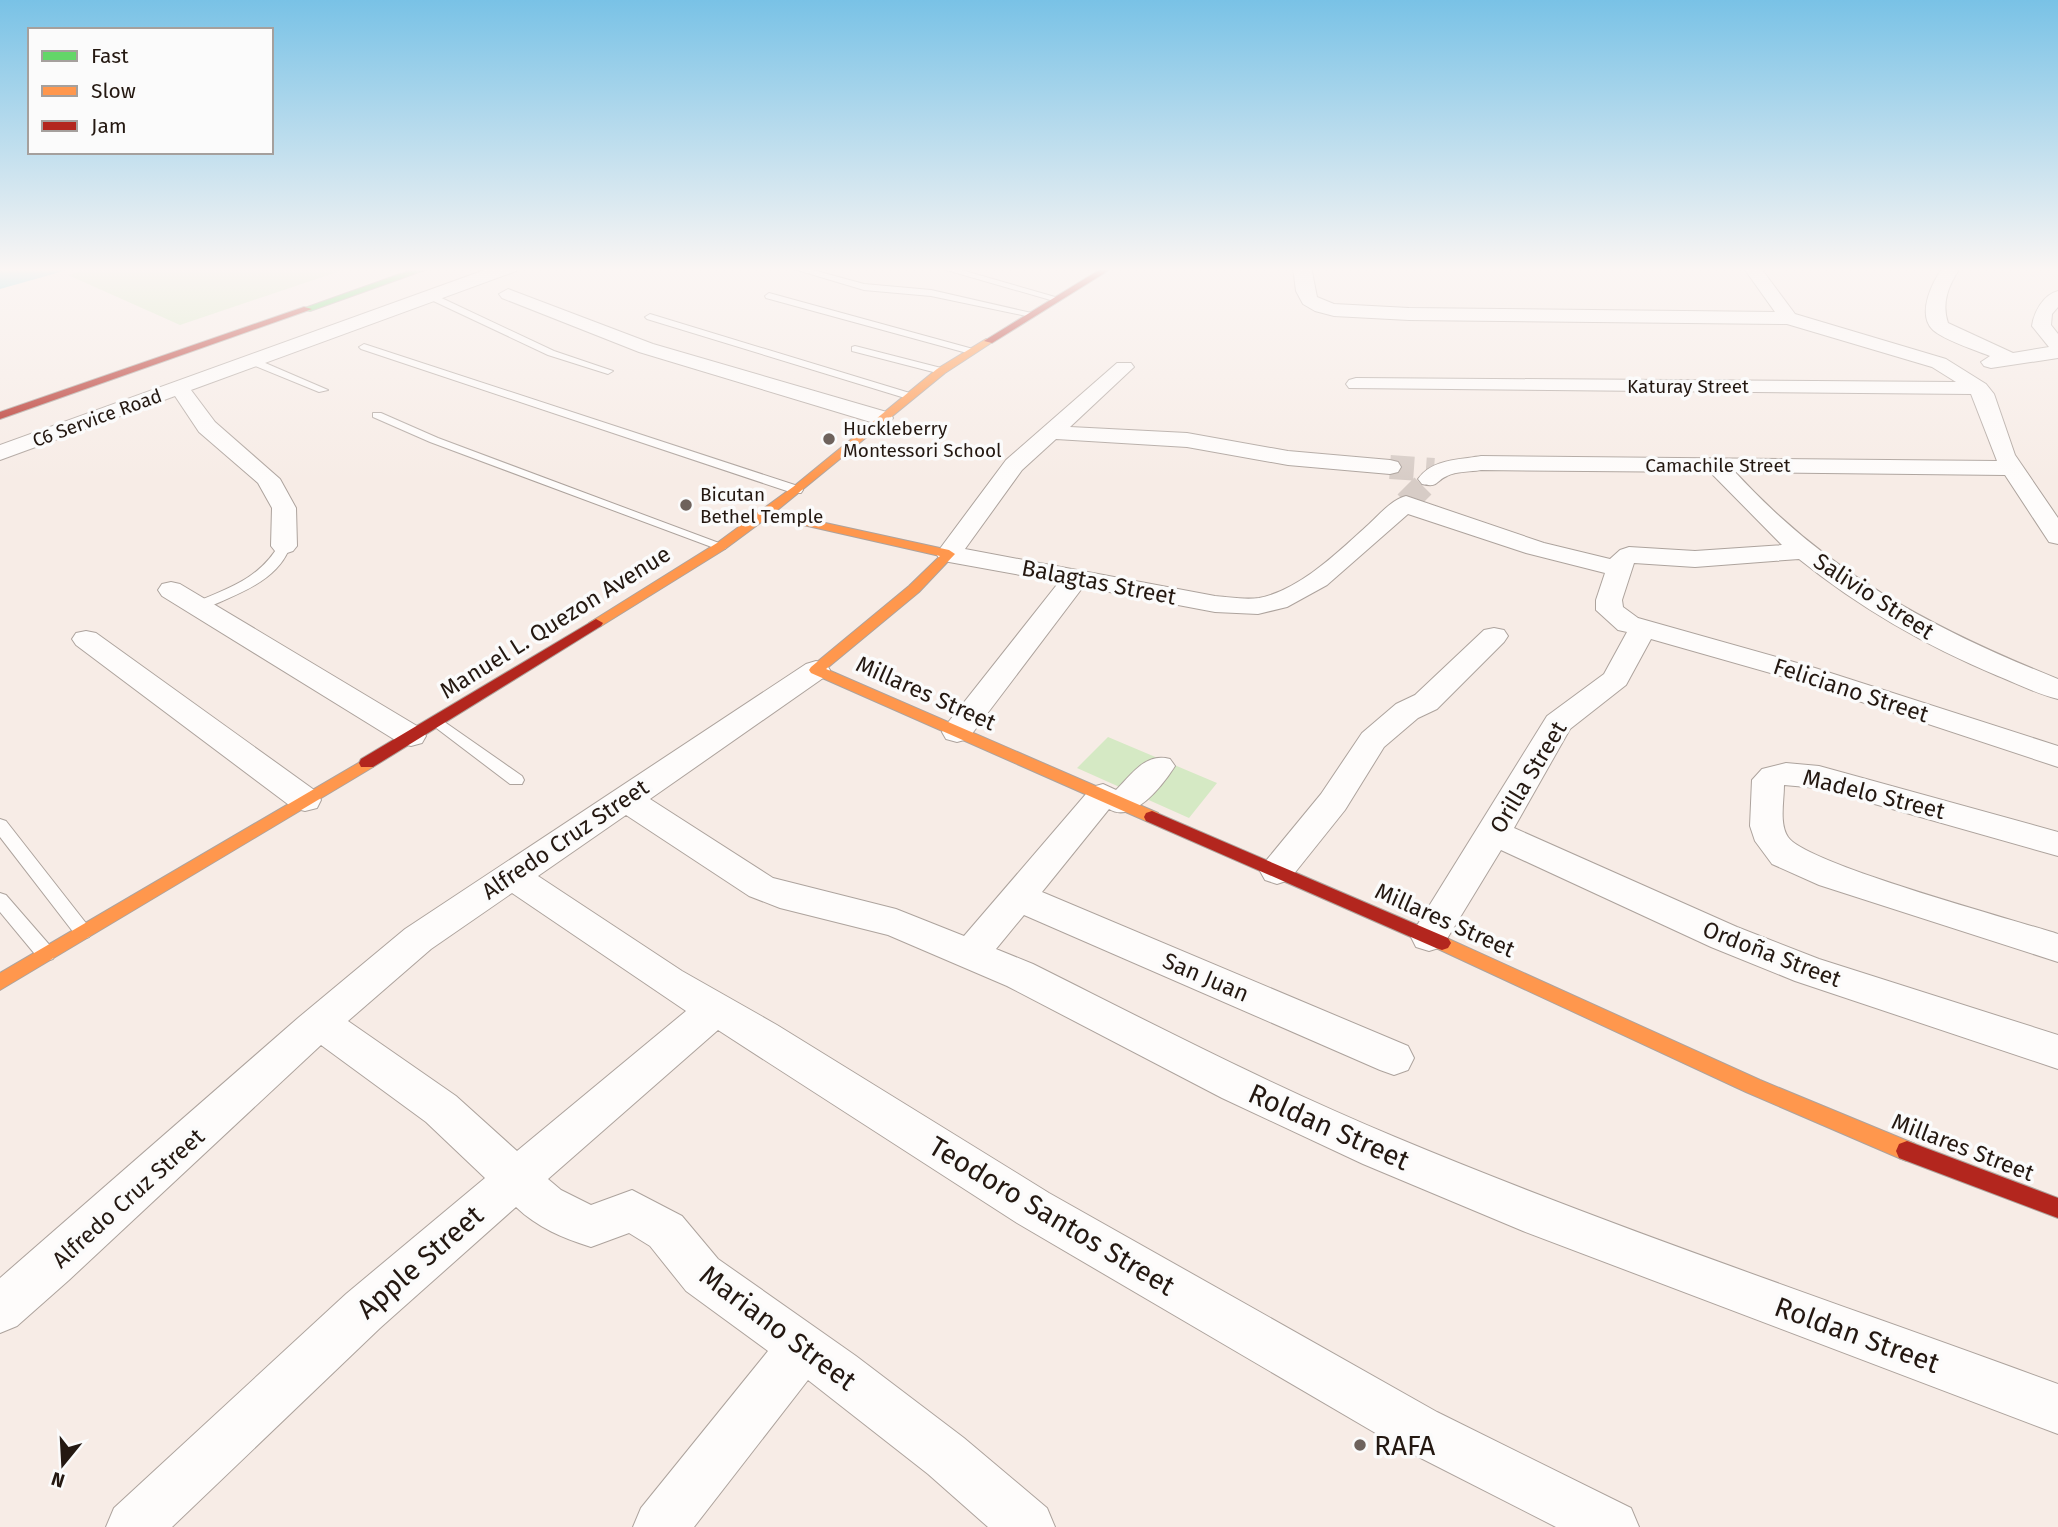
<svg xmlns="http://www.w3.org/2000/svg" width="2058" height="1527" font-family="'Fira Sans',sans-serif">
	<style>
		.green { fill: #d5e9c4 }
		.water { fill: #72d8e4 }
		.lines { fill: none; stroke-linecap: round; stroke-linejoin: round }
		.street-tunnel { stroke: #d7ccc6; stroke-width: 24; stroke-dasharray: 24 12; stroke-linecap: butt }
		.lane-casing { stroke: #ada39d; stroke-width: 2 }
		.street-casing { stroke: #ada39d; stroke-width: 2 }
		.fast-casing { stroke: #ada39d; stroke-width: 2 }
		.slow-casing { stroke: #ada39d; stroke-width: 2 }
		.jam-casing { stroke: #ada39d; stroke-width: 2 }
		.lane { fill: #fefcfb; fill-rule: evenodd }
		.street { fill: #fefcfb; fill-rule: evenodd }
		.fast { fill: #63d668; fill-rule: evenodd }
		.slow { fill: #ff974d; fill-rule: evenodd }
		.jam { fill: #b3261e; fill-rule: evenodd }
		.poi-dot { fill: #6e625c; stroke: #fbfbfb; stroke-width: 2.5 }
		.labels { text-anchor: middle; dominant-baseline: central; stroke-width: 7; stroke-linejoin: round; paint-order: stroke }
		.far-street-label { font-size: 19px; fill: #241811; stroke: #fbfbfb }
		.far-poi-label { font-size: 19px; fill: #241811; stroke: #fbfbfb; text-anchor: start }
		.street-label { font-size: 23px; fill: #241811; stroke: #fbfbfb }
		.near-street-label { font-size: 28px; fill: #241811; stroke: #fbfbfb }
		.near-poi-label { font-size: 28px; fill: #241811; stroke: #fbfbfb; text-anchor: start }
	</style>
	<rect width="100%" height="100%" fill="#f7ece6"/>
	<path class="green" d="M96 267H352L180 325 68 275Z
		M1108 737 1217 783 1189 818 1077 768Z"/>
	<path class="water" d="M0 267H78L0 289Z"/>
	<g class="lines">
		<path class="street-tunnel" d="M1390 467 1434 470
			M1406 503 1430 479"/>
		<defs>
			<path id="lane" d="M787 267H802L864 284 931 290 1036 314 1031 317 931 296 864 290Z
				M936 267H951L1062 299 1054 301Z
				M769 293 973 349 975 351 967 353 766 298 765 296Z
				M427 294H433L554 351 613 371 608 374 548 355 427 298Z
				M650 314 913 394 914 396 905 398 647 319 645 317Z
				M364 344 801 487 803 490 801 493H793L361 349 359 347Z
				M855 346 945 369 946 371 941 374 852 351V347Z
				M248 359H256L328 390 319 392 248 363Z
				M373 413H381L438 438 727 546 725 549H717L430 442 373 417Z
				M284 542 290 546C279 581 235 595 204 609H194L192 606 194 603C229 588 261 578 280 543Z
				M436 716 522 776 524 780 522 784H510L431 724 428 721Z
				M0 819 6 821 89 927 92 932 89 937 83 939 77 937 0 837Z
				M0 893 6 895 53 949 55 954 53 959 46 961 39 959 0 912Z"/>
			<path id="street" d="M493 267H518L516 271 191 390 215 422 280 479 296 508 297 546 293 551 284 554 275 551 271 546 272 508 258 483 199 432 175 396 0 460V445Z
				M1293 267H1311L1317 297 1334 304 1409 308 1775 312 1743 267H1760L1795 314 1946 359 1986 384 1994 394 2015 455 2058 518V544L2049 542 2005 475 1735 472C1829 574 1931 628 2058 679V699C2037 694 2018 684 1998 676 1926 646 1860 608 1799 559L1695 567 1634 563 1622 600 1623 607 1638 618 1815 668 2058 746V767L1795 680 1651 639 1626 685 1570 729 1514 828 1737 927 1819 959 2058 1035V1069L1795 981 1711 947 1501 850 1442 947 1429 951 1416 947 1411 937 1416 927 1547 716 1604 674 1627 632 1618 630 1596 610V600L1605 573 1526 553 1408 514 1327 585 1287 607 1258 614 1215 612 1083 587 968 739 957 742 946 739 942 732 946 725 1059 582 949 562 940 559 936 554 1006 460 1117 363H1131L1134 367 1070 427 1187 433 1288 451 1390 460 1398 462 1401 467 1398 472 1390 474 1288 465 1187 447 1056 439 1022 470 965 549 1215 596C1229 597 1244 600 1259 598 1300 590 1338 552 1368 525 1379 515 1391 500 1406 496L1544 543 1610 559 1620 550 1629 547 1695 551 1782 545 1710 472 1481 470C1471 472 1456 471 1447 476 1435 481 1439 488 1422 484L1418 479C1432 459 1458 460 1481 456L1997 461 1971 394 1349 388 1346 384 1349 380 1356 378 1956 382 1932 367 1787 324 1409 320 1334 316 1315 311 1303 304 1296 291Z
				M1943 267H1961C1949 284 1941 302 1948 323L2013 353 2049 347 2032 326C2034 312 2043 295 2058 291V307L2052 314 2051 325 2058 334V358L1991 368 1984 366 1981 362 1990 356C1975 350 1944 340 1933 330 1916 314 1933 281 1943 267Z
				M508 289 653 344 890 413 893 418 890 423H874L639 352 502 298 499 294Z
				M171 582 180 584 422 729 426 736 422 743 411 746 400 743 162 596 158 590 162 584Z
				M1494 628 1504 630 1508 636 1504 642 1437 709 1418 718 1384 747 1345 810 1289 880 1277 884 1265 880 1260 871 1265 862 1321 794 1362 733 1396 704 1415 695 1484 630Z
				M86 631 96 633 317 792 321 800 317 808 305 811 293 808 76 645 72 639 76 633Z
				M816 661 826 664 830 670 826 676 650 799 773 878 896 909 964 936 1092 787 1103 784 1116 790C1132 774 1146 752 1170 759L1175 766C1163 785 1133 824 1109 809L1042 892 1408 1046 1414 1058 1408 1070 1394 1075 1380 1070 1024 915 996 949 1033 964C1153 1024 1272 1086 1395 1137 1613 1228 1837 1303 2058 1384V1434L1523 1231 1363 1164 1222 1098 1007 986 888 935 780 908 749 896 626 815 538 876 682 971 777 1025 1049 1193 1437 1412 1631 1508 1639 1527H1556L1401 1448 1017 1223 718 1030 548 1179 561 1190 591 1205 632 1190 682 1216 718 1259 856 1356 964 1438 1047 1508 1055 1527H988L928 1474 808 1380 694 1527H633L641 1508 768 1351 686 1291 650 1246 629 1233 591 1247C563 1238 538 1228 516 1207L380 1328 172 1527H106L114 1508 346 1294 485 1178 426 1122 321 1045 69 1280 17 1326 0 1333V1278L298 1018 405 929 806 664ZM512 893 686 1011 517 1151 456 1096 348 1021 431 949Z
				M1786 763 1819 766 2058 832V856L1818 788 1784 785C1784 801 1779 824 1788 837 1806 864 2015 920 2058 934V962L1819 885 1772 864 1755 841 1750 826 1752 780 1762 769Z"/>
			<path id="fast" d="M420 267H433L310 311 302 309Z"/>
			<path id="slow" d="M986 339 994 341 945 373 775 512 949 550 955 554 919 592 826 669 1158 813 1160 817 1158 821H1146L811 673 809 670 811 667 909 586 940 556 768 517 725 549 601 626 596 627 589 623 717 543 793 487 937 369Z
				M367 758 373 759 375 763 373 767 0 990V973Z
				M1442 936 1760 1080 1915 1144 1918 1151 1915 1158 1907 1161 1899 1158 1746 1092 1436 948 1433 943 1436 938Z"/>
			<path id="jam" d="M1104 267H1114L992 343 984 341Z
				M304 307 312 309 0 419V412Z
				M596 619 603 623 601 626 373 767H361L359 763 361 759Z
				M1152 811 1448 938 1451 943 1448 948 1442 950 1436 948 1146 821 1144 817 1146 813Z
				M1907 1141 2058 1198V1218L1899 1158 1896 1151 1899 1144Z"/>
		</defs>
		<use href="#lane" class="lane-casing"/>
		<use href="#street" class="street-casing"/>
		<use href="#fast" class="fast-casing"/>
		<use href="#slow" class="slow-casing"/>
		<use href="#jam" class="jam-casing"/>
		<use href="#lane" class="lane"/>
		<use href="#street" class="street"/>
		<use href="#fast" class="fast"/>
		<use href="#slow" class="slow"/>
		<use href="#jam" class="jam"/>
	</g>
	<linearGradient id="sky" x2="0" y2="1"><stop stop-color="#79c2e6"/><stop offset="0.56" stop-color="#fbf6f4"/><stop offset="1" stop-color="#fbf6f4" stop-opacity="0"/></linearGradient>
	<rect width="2058" height="481" fill="url(#sky)"/>
	<g class="poi-dot">
		<circle cx="829" cy="439" r="7"/>
		<circle cx="686" cy="505" r="7"/>
		<circle cx="1360" cy="1445" r="7"/>
	</g>
	<g class="labels">
		<g class="far-street-label">
			<text x="1688" y="386">Katuray Street</text>
			<text transform="translate(97 418) rotate(-20)">C6 Service Road</text>
			<text x="1718" y="465">Camachile Street</text>
		</g>
		<g class="far-poi-label">
			<text x="843" y="428">Huckleberry<tspan x="843" dy="22">Montessori School</tspan></text>
			<text x="700" y="494">Bicutan<tspan x="700" dy="22">Bethel Temple</tspan></text>
		</g>
		<g class="street-label">
			<text transform="translate(1099 582) rotate(11)">Balagtas Street</text>
			<text transform="translate(1874 596) rotate(33)">Salivio Street</text>
			<text transform="translate(555 622) rotate(-32)">Manuel L. Quezon Avenue</text>
			<text transform="translate(1851 690) rotate(18)">Feliciano Street</text>
			<text transform="translate(926 693) rotate(24)">Millares Street</text>
			<text transform="translate(1528 777) rotate(-59)">Orilla Street</text>
			<text transform="translate(1874 794) rotate(14)">Madelo Street</text>
			<text transform="translate(565 839) rotate(-34)">Alfredo Cruz Street</text>
			<text transform="translate(1445 920) rotate(24)">Millares Street</text>
			<text transform="translate(1772 954) rotate(21)">Ordoña Street</text>
			<text transform="translate(1206 977) rotate(23)">San Juan</text>
			<text transform="translate(1963 1147) rotate(21)">Millares Street</text>
			<text transform="translate(128 1198) rotate(-42)">Alfredo Cruz Street</text>
		</g>
		<g class="near-street-label">
			<text transform="translate(1329 1127) rotate(24)">Roldan Street</text>
			<text transform="translate(1052 1216) rotate(31)">Teodoro Santos Street</text>
			<text transform="translate(420 1262) rotate(-41)">Apple Street</text>
			<text transform="translate(778 1328) rotate(37)">Mariano Street</text>
			<text transform="translate(1857 1335) rotate(20)">Roldan Street</text>
		</g>
		<g class="near-poi-label">
			<text x="1374" y="1445">RAFA</text>
		</g>
	</g>
	<rect x="28" y="28" width="245" height="126" fill="#fbfbfb" stroke="#a5a09d" stroke-width="2"/>
	<rect x="42" y="51" width="35" height="10" fill="#63d668" stroke="#a5a09d" stroke-width="2"/>
	<text x="91" y="63" font-size="21" fill="#241811">Fast</text>
	<rect x="42" y="86" width="35" height="10" fill="#ff974d" stroke="#a5a09d" stroke-width="2"/>
	<text x="91" y="98" font-size="21" fill="#241811">Slow</text>
	<rect x="42" y="121" width="35" height="10" fill="#b3261e" stroke="#a5a09d" stroke-width="2"/>
	<text x="91" y="133" font-size="21" fill="#241811">Jam</text>
	<g transform="translate(63 1464) rotate(198)" stroke="#fbfbfb" stroke-width="5" paint-order="stroke">
	<path d="M0-5L12 26L0 18L-12 26Z" fill="#241811"/>
	<text y="-10" font-size="19" font-weight="bold" text-anchor="middle" fill="#241811">N</text>
	</g>
</svg>
